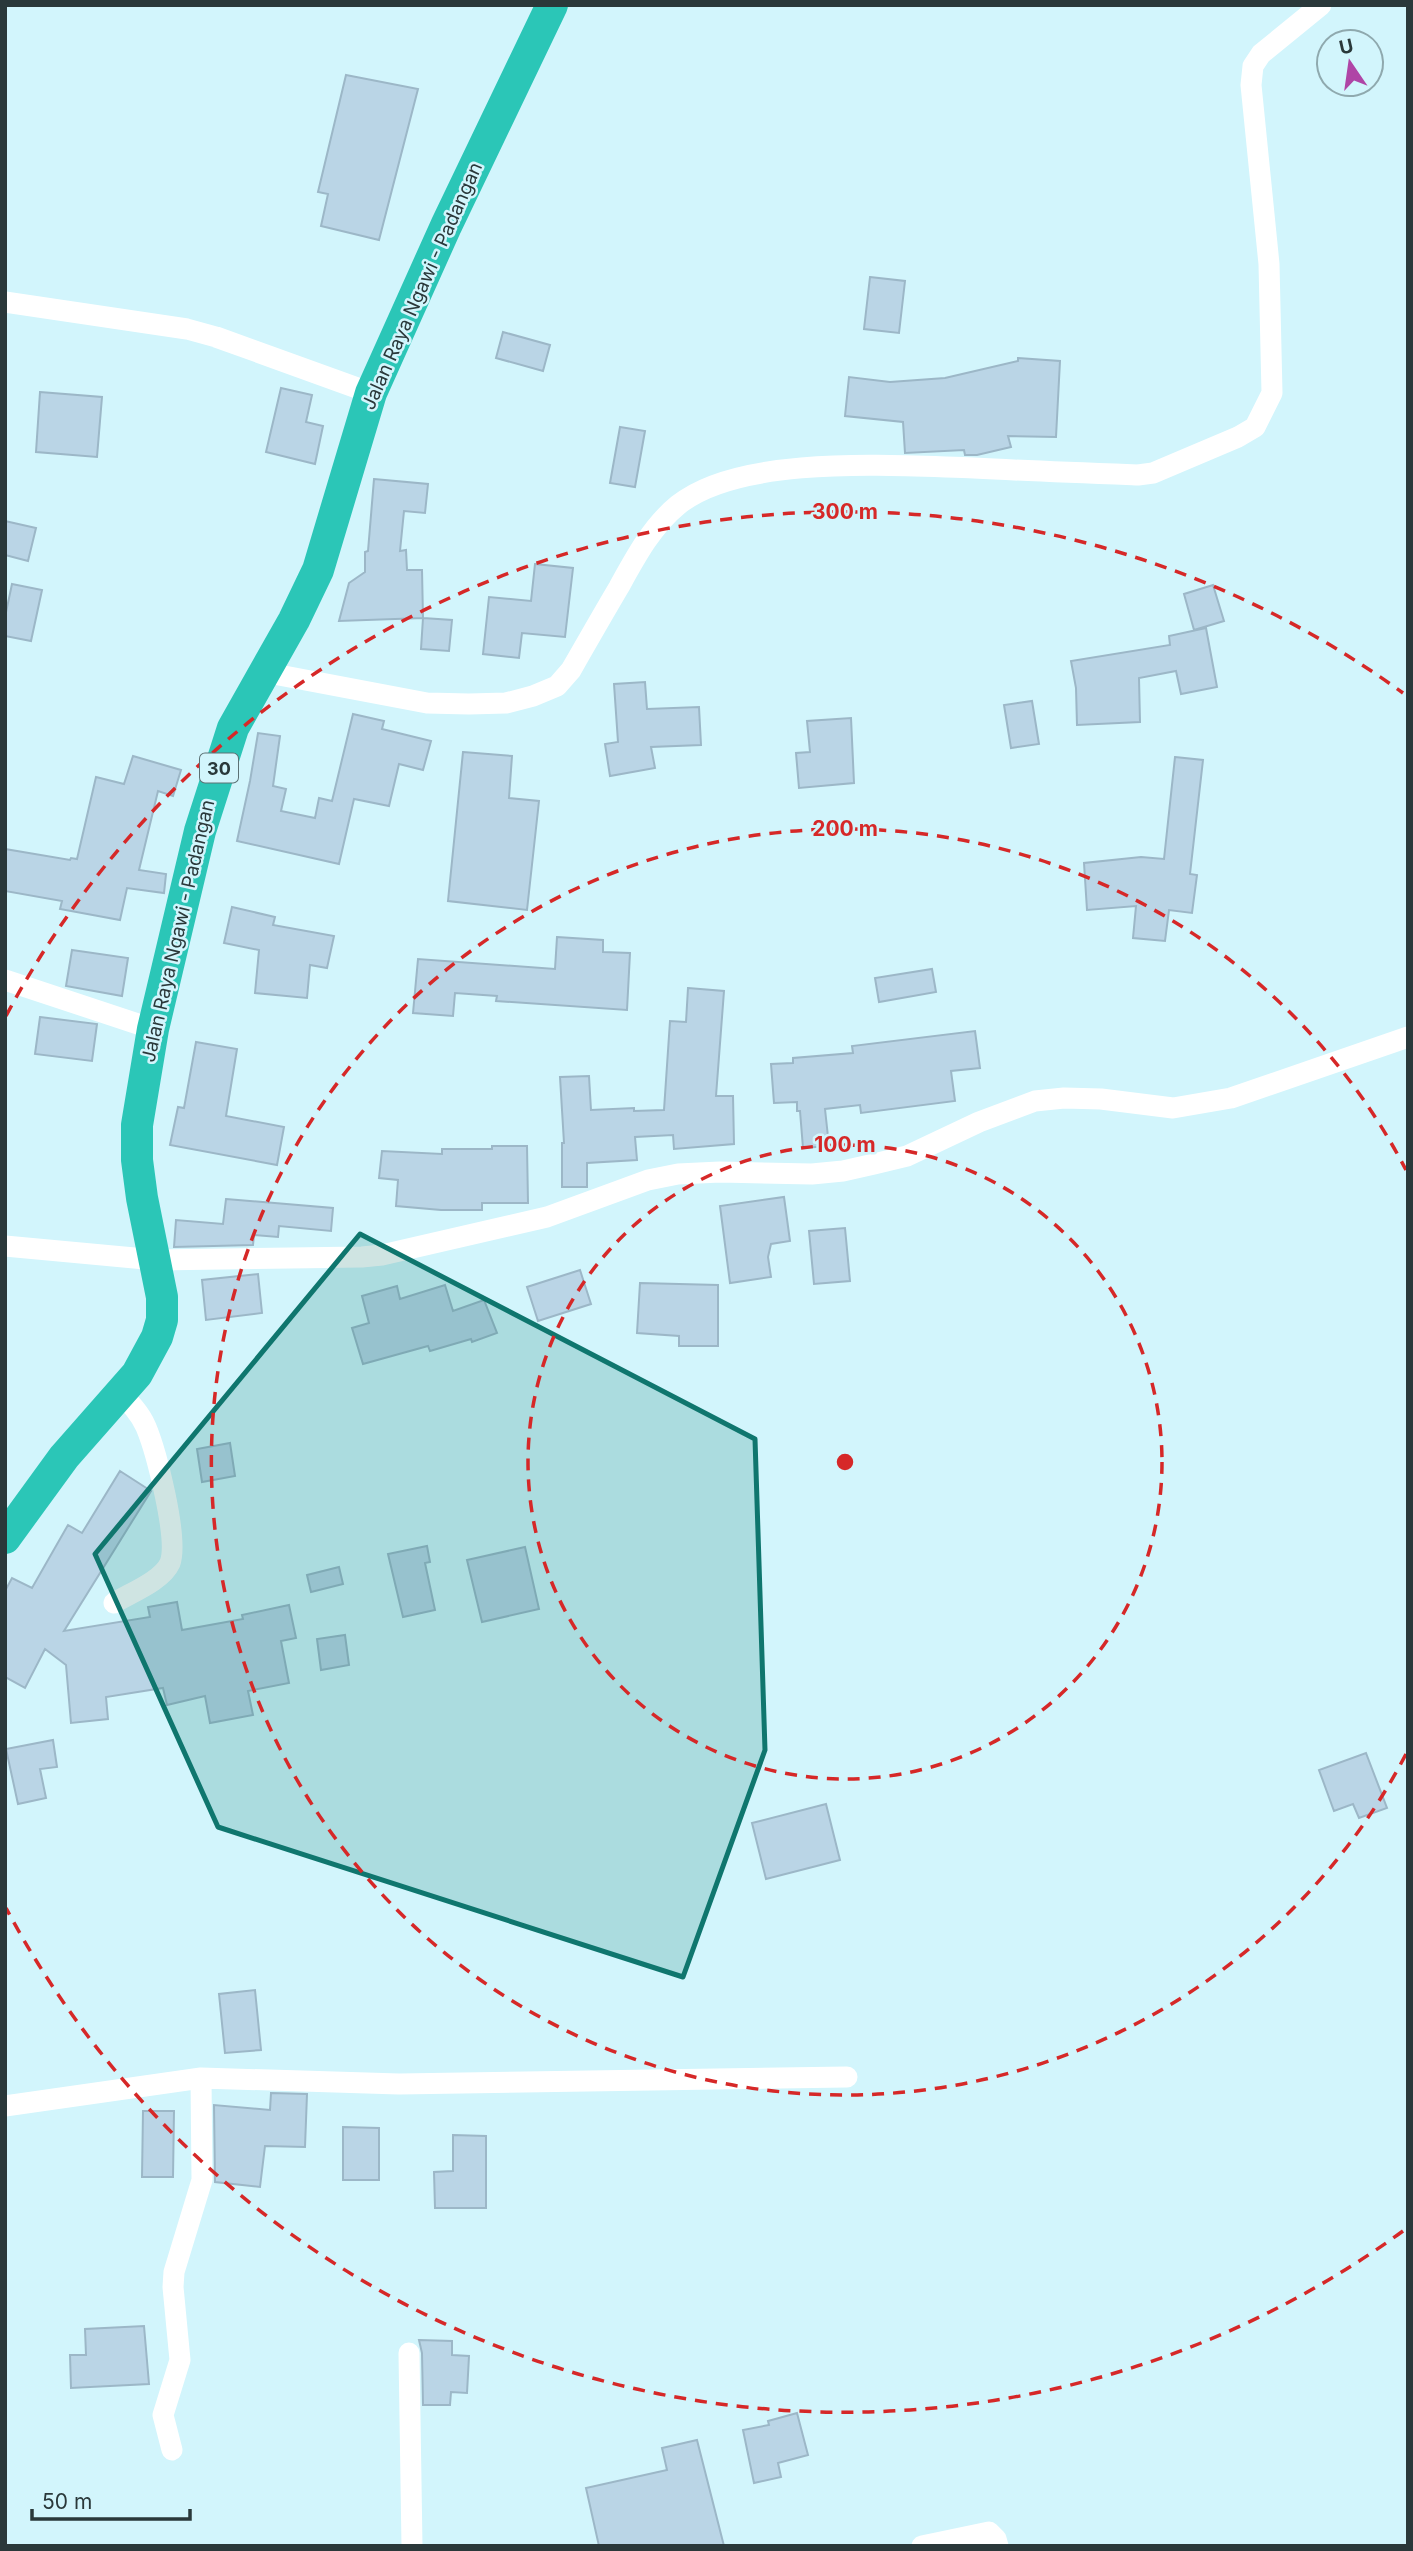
<svg xmlns="http://www.w3.org/2000/svg" width="1413" height="2551" font-family="Inter,sans-serif">
	<style>
		.building { fill: #bad5e6; stroke: #9cb7c7; stroke-width: 2 }
		.lines { fill: none; stroke-linecap: round; stroke-linejoin: round }
		.minor { stroke: #fff; stroke-width: 21 }
		.highway { stroke: #2bc6b7; stroke-width: 32 }
		.marked { fill: #0f766e; fill-opacity: 0.2; stroke: #0f766e; stroke-width: 5; stroke-linejoin: round }
		.ring { fill: none; stroke: #d62828; stroke-width: 3.5; stroke-dasharray: 12 9 }
		.labels { text-anchor: middle; dominant-baseline: central; stroke-width: 5; stroke-linejoin: round; paint-order: stroke }
		.shield { fill: #d2f5fc; stroke: #5c7174; stroke-width: 2 }
		.shield-label { font-size: 18px; font-weight: bold; fill: #2a383a }
		.street-label { font-size: 19px; fill: #2a383a; stroke: #d2f5fc }
		.centre { fill: #d62828; stroke: #d2f5fc; stroke-width: 3.5 }
		.ring-label { font-size: 21px; text-anchor: middle; font-weight: bold; fill: #d62828; stroke: #d2f5fc; stroke-width: 5; stroke-linejoin: round; paint-order: stroke }
	</style>
	<rect width="100%" height="100%" fill="#d2f5fc"/>
	<path class="building" d="M346 75 418 89 379 240 321 226 328 194 318 192Z
		M870 277 905 281 899 333 864 329Z
		M503 332 550 345 543 371 496 358Z
		M1018 358 1060 361 1056 437 1008 436 1011 447 977 455H965L964 450 905 453 903 422 845 416 849 377 890 382 945 378 1018 361Z
		M281 388 312 395 306 422 323 426 315 464 266 452Z
		M40 392 102 397 97 457 36 452Z
		M620 427 645 431 635 487 610 483Z
		M374 479 428 484 425 513 404 511 400 551 406 550 407 570H422L423 618 339 621 349 583 365 572V552L368 551Z
		M5 521 36 528 28 561 5 555Z
		M535 564 573 568 565 637 522 633 519 658 483 654 489 597 531 601Z
		M12 584 42 590 31 641 5 636V617Z
		M1213 585 1224 621 1194 630 1184 594Z
		M423 618 452 620 449 651 421 649Z
		M1206 628 1217 687 1181 694 1176 671 1139 678 1140 722 1077 725 1076 688 1071 661 1170 645 1169 636Z
		M645 682 647 709 699 707 701 745 651 747 655 768 610 776 605 744 618 742 614 684Z
		M1032 701 1039 744 1011 748 1004 705Z
		M353 714 384 721 382 729 431 741 423 770 399 764 389 806 354 799 339 864 237 841 250 781 258 733 280 736 273 786 286 789 281 811 315 818 319 798 332 801Z
		M851 718 854 783 799 788 796 753 810 752 807 721Z
		M463 752 512 756 509 798 539 801 527 910 448 901Z
		M133 756 181 770 173 796 158 791 139 870 166 874 164 893 127 888 120 920 60 909 62 901 5 891V849L70 860 71 858 77 859 96 777 124 784Z
		M1175 757 1203 760 1190 874 1197 875 1192 913 1169 910 1165 941 1133 938 1136 906 1087 910 1084 863 1141 857 1164 859Z
		M232 907 275 917 273 925 334 936 327 968 310 965 307 998 255 993 259 950 224 943Z
		M557 937 603 940V952L630 953 627 1010 496 1001 497 996 455 993 453 1016 413 1013 418 959 555 969Z
		M72 950 128 958 122 996 66 986Z
		M932 969 936 992 879 1002 875 978Z
		M688 988 724 991 716 1096H733L734 1144 674 1149 673 1135 635 1137 637 1160 587 1163V1187H562V1143H564L560 1077 589 1076 591 1110 634 1108V1111L664 1110 670 1021 686 1022Z
		M40 1017 97 1024 92 1061 35 1054Z
		M975 1031 980 1068 951 1071 955 1101 861 1113 860 1105 825 1109 829 1146 803 1148 800 1111H797V1102L774 1103 771 1064 793 1063V1058L853 1053 852 1046Z
		M196 1042 237 1049 226 1116 284 1127 277 1165 170 1145 178 1107 184 1108Z
		M492 1146H527L528 1203H482V1210H441L396 1206 398 1180 379 1178 382 1151 442 1154V1149H492Z
		M784 1197 790 1241 771 1244 768 1257 771 1277 730 1283 720 1206Z
		M226 1199 333 1208 331 1231 279 1226 278 1237 254 1235 253 1245 174 1247 176 1220 223 1224Z
		M845 1228 850 1281 814 1284 809 1231Z
		M580 1270 591 1304 538 1321 527 1287Z
		M258 1274 262 1313 206 1320 202 1280Z
		M640 1283 718 1285V1346H679V1336L637 1333Z
		M445 1285 453 1311 484 1300 497 1333 472 1342 471 1339 430 1351 428 1346 363 1364 352 1328 369 1323 362 1296 397 1286 400 1299Z
		M230 1443 235 1476 202 1482 197 1449Z
		M120 1471 151 1491 64 1631 150 1617 148 1607 177 1602 182 1630 243 1619 242 1615 289 1605 296 1638 281 1641 289 1683 248 1691 253 1715 210 1723 205 1696 167 1705 163 1688 106 1697 108 1719 71 1723 66 1665 45 1649 25 1688 5 1677V1591L12 1578 32 1588 68 1525 82 1533Z
		M427 1546 430 1562 425 1563 435 1610 403 1617 388 1554Z
		M525 1547 539 1609 482 1622 467 1560Z
		M339 1567 343 1584 311 1592 307 1575Z
		M345 1635 349 1665 321 1670 317 1639Z
		M53 1740 57 1767 40 1769 46 1798 18 1804 6 1749Z
		M1366 1753 1387 1808 1359 1818 1353 1804 1334 1811 1319 1770Z
		M826 1804 840 1860 766 1879 752 1823Z
		M255 1990 261 2050 225 2053 219 1994Z
		M271 2093 307 2094 305 2147 265 2146 260 2187 215 2182 214 2105 270 2110Z
		M143 2111H174L173 2177H142Z
		M343 2127 379 2128V2180H343Z
		M453 2135 486 2136V2208H435L434 2172 453 2171Z
		M144 2326 149 2384 71 2388 70 2355H86L85 2329Z
		M419 2340 452 2341V2355L469 2356 467 2393 451 2392 450 2405H423L422 2353Z
		M797 2413 808 2455 778 2463 781 2477 754 2483 743 2430 769 2425 768 2421Z
		M697 2440 724 2546H599L586 2488 667 2470 662 2448Z"/>
	<g class="lines">
		<path class="minor" d="M5 302 187 329 216 337 371 393
			M263 672 427 703 469 704 506 703 533 696 557 686 571 670C587 642 603 614 619 587 635 558 652 526 678 505 741 454 895 466 974 468 1029 471 1084 473 1138 475L1153 473 1238 437 1255 427 1272 393 1269 264 1251 85 1253 66 1261 54 1321 5
			M5 980 153 1029
			M5 1246 156 1260 362 1257 382 1255 547 1217 648 1180 678 1174 720 1172 812 1174 843 1171 874 1164 907 1156 979 1122 1035 1101 1064 1098 1101 1099 1173 1108 1231 1098 1408 1037
			M114 1603C130 1593 162 1581 170 1563 179 1539 156 1451 146 1427 140 1413 130 1403 120 1393
			M5 2106 201 2078 399 2084 847 2077
			M409 2353 412 2546
			M172 2450 163 2415 180 2360 173 2287 174 2272 202 2180 201 2078
			M922 2546 989 2532 996 2539 998 2546"/>
		<path class="highway" d="M5 1538 64 1457 137 1374 157 1337 162 1320V1297L142 1198 137 1160V1125L153 1029 200 831 233 728 294 620 318 570 371 393 446 226 552 5"/>
	</g>
	<path class="marked" d="M360 1234 755 1439 765 1750 683 1977 218 1827 95 1554Z"/>
	<g class="ring">
		<circle cx="845" cy="1462" r="317"/>
		<path d="M1406 1754A633 633 0 1 1 1406 1170"/>
		<path d="M1403 2231A950 950 0 0 1 6 1908M6 1016A950 950 0 0 1 1403 693"/>
	</g>
	<g class="labels">
		<rect class="shield" x="200" y="753.5" width="38" height="29" rx="5"/>
		<g class="shield-label">
			<text x="219" y="768">30</text>
		</g>
		<g class="street-label">
			<text transform="translate(422 286) rotate(-66)">Jalan Raya Ngawi - Padangan</text>
			<text transform="translate(178 931) rotate(-77)">Jalan Raya Ngawi - Padangan</text>
		</g>
	</g>
	<circle cx="845" cy="1462" r="10" class="centre"/>
	<g class="ring-label">
		<text x="845" y="519">300 m</text>
		<text x="845" y="836">200 m</text>
		<text x="845" y="1152">100 m</text>
	</g>
	<rect width="1413" height="2551" fill="none" stroke="#2a383a" stroke-width="14"/>
	<g transform="translate(1350 63) rotate(347)"><circle r="33" fill="#d2f5fc" stroke="#8fa9ae" stroke-width="2"/>
	<path d="M0-5L12 26L0 18L-12 26Z" fill="#af45a6"/>
	<text y="-10" font-size="19" font-weight="bold" text-anchor="middle" fill="#2a383a">U</text>
	</g>
	<path d="M32 2509v10h158v-10" fill="none" stroke="#2a383a" stroke-width="3.5"/>
	<text x="42" y="2509" font-size="21" fill="#2a383a" stroke="#d2f5fc" stroke-width="5" paint-order="stroke">50 m</text>
</svg>
